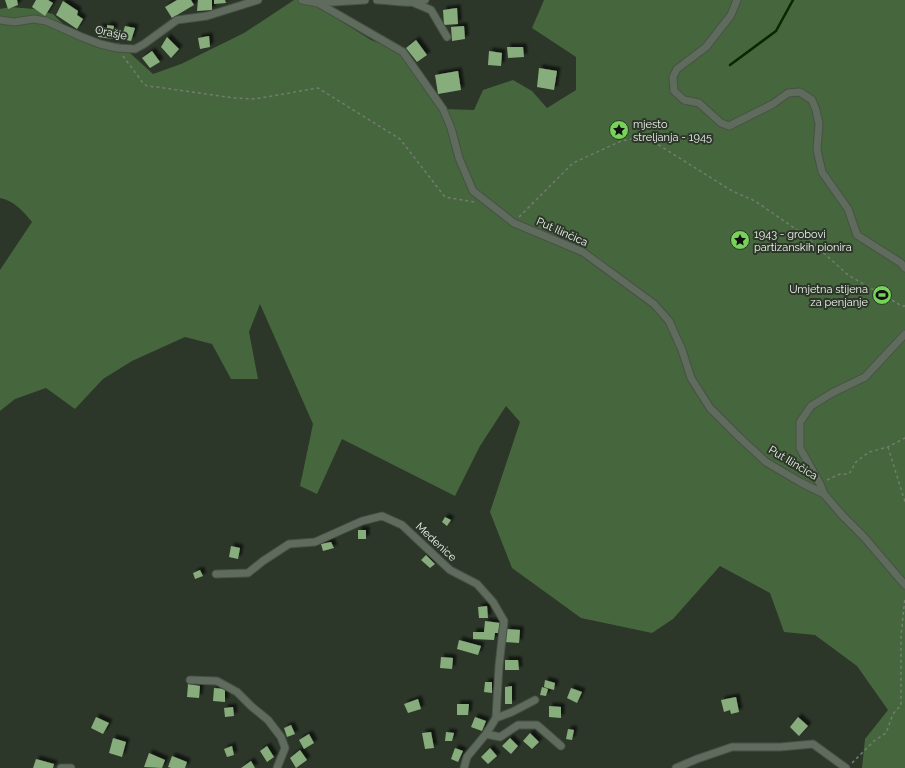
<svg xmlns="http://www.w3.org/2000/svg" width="905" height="768" font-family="Raleway,sans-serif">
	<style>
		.green { fill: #46663d }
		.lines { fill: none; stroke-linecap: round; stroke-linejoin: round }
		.stream { stroke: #072800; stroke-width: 2.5 }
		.building { fill: #88ad7d; filter: url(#shadow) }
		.minor-casing { stroke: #485146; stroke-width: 9 }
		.path { stroke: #747c71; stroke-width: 1.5; stroke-dasharray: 3 3; stroke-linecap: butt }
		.minor { stroke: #5f6b5c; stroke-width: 7 }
		.labels { text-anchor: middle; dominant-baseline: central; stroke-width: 4; stroke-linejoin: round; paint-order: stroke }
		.street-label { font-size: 11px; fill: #eef4ec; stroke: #2c3629 }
		.poi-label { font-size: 11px; fill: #eef4ec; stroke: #2c3629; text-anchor: start }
	</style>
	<defs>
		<filter id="shadow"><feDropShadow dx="3.5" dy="-3.5" stdDeviation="1" flood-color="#0009"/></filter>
	</defs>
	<rect width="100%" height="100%" fill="#2c3629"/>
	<path class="green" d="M294 0H302L317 6 371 40 403 52 443 109 474 110 483 90 513 80 532 91 547 108 576 90V57L532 28 544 0H905V768H862L865 739 888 710 857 666 815 635 784 632 770 593 720 566 673 619 652 633 581 618 512 568 490 512 520 422 506 406 480 446 455 496 342 439 317 494 300 486 313 424 260 304 249 332 258 379H231L212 344 185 337 132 361 103 379 75 409 46 388 15 399 0 411V270L32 222C24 212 13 200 0 198V9L10 7 34 9 53 14 63 24 86 37 99 42 119 43 153 74 181 64 244 33Z"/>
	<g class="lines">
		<path class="stream" d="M730 65 776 31 793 0"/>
	</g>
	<path class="building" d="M5 0H17L18 5 8 9Z
		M36 0H48L53 3 45 16 32 7Z
		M177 0H191L194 5 172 18 165 7Z
		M198 0H212V10L197 11Z
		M214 0H225L226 3 214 4Z
		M63 1 78 11 77 15 83 19 77 29 56 15Z
		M457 8 458 24 444 25 443 10Z
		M107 25 114 26 113 39 98 37 99 27 107 28Z
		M125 26 135 28 131 41 121 39Z
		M464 26 465 39 452 41 451 27Z
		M209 36 210 47 200 49 198 38Z
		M167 37 179 49 171 58 161 47Z
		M416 40 427 55 417 62 406 48Z
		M507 47H523L524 57 508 58Z
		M152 51 160 62 150 68 142 58Z
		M489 51 502 53 501 66 488 65Z
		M539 68 557 71 554 90 537 87Z
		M458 71 461 90 438 94 435 75Z
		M445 517 451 520 447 526 442 522Z
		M358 530H366V539H358Z
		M331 542 334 548 323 551 321 544Z
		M231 546 240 548 238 559 229 557Z
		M426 555 435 564 430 568 421 560Z
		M200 570 203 576 195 579 193 573Z
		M487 606 488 618H479L478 607Z
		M485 621 500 623 498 633H495L494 640 473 639V632H484Z
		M507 629 520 630 519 643 505 642Z
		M459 640 481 646 478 655 457 649Z
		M441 657 453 658 452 669 440 668Z
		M505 660H518L519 670H505Z
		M545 680 555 683 554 690 544 687Z
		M485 682H492V693L484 692Z
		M188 684 200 686 199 698 187 697Z
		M512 686V704H505V687Z
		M542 687 548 689 546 696 540 695Z
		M214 688 225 689V702L213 701Z
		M571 688 582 692 577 703 567 698Z
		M736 697 739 712 731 714 730 710 724 712 721 700Z
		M418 699 421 709 408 713 404 704Z
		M457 704H469L468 715H457Z
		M549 706 561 707V718L549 717Z
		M233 707 234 716 225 717 224 708Z
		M96 717 109 723 103 734 91 728Z
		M475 717 486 721 482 731 471 727Z
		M798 717 808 726 799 736 790 727Z
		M291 725 295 734 287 737 284 728Z
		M568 729 574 730 572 740 566 739Z
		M431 732 434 748 425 749 422 733Z
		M446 732 454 733 452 741H445Z
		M530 733 539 742 532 749 523 741Z
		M309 734 314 743 304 749 299 740Z
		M113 738 126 742 122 757 109 753Z
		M510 738 518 746 511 754 502 746Z
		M232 746 234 755 227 757 224 749Z
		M267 746 274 757 267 762 260 751Z
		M455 748 463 751 458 762 451 759Z
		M490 748 497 756 488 764 481 757Z
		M300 750 307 760 296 768 290 758Z
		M149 753 165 760 162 768 144 767Z
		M172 756 187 762 185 768H171L168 767Z
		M36 759 54 764 53 768H33Z
		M251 761 255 768H241Z"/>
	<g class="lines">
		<defs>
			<path id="minor" d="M302 0 318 3 365 0
				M377 0C388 0 416 5 425 0
				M737 0 731 15 706 47 677 69 673 77 674 91 684 100 699 103 721 123 729 126 773 104 788 93 800 92 812 100 816 110 819 124 817 150 822 172 848 209 857 235 901 263 905 268
				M412 2 431 10 447 37
				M318 3 403 52 443 109 451 128 459 158 473 191 514 223 583 252 654 304 669 321 682 350 691 378 710 408 738 436 766 462 800 482 824 494
				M0 20 14 22 34 19 46 21 82 37 100 44 117 48 135 49 144 44 177 20 207 16 258 0
				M905 334 865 377 832 393 811 406 800 422V448L820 484 824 494 843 516 863 536 905 585
				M216 574 248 573 263 561 289 544 315 542 362 521 382 516 402 525 450 570 477 584 493 602 504 621 499 666 496 718 486 734 467 757 464 768
				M190 680 217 681 237 692 251 706 268 720 281 737 285 748 277 768
				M496 718 512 712 535 700
				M486 734 500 737 518 725H537L561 746
				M61 768H71
				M676 768 697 759 732 747H780L813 744 846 768"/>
		</defs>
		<use href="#minor" class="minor-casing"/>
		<path class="path" d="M123 56 143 83 147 86 157 87 234 98 255 99 318 88 400 139 445 197 474 202
			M519 217 573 163 621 141 638 138 654 142 732 191 755 201 803 234 848 275 902 306H905
			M888 447 905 502
			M827 480 840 474H849L856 462 869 452 888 447 905 438
			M852 763 874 741 886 733 893 714 901 705V636L905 597"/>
		<use href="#minor" class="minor"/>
	</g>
	<defs>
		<symbol id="sight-disc" viewBox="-11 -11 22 22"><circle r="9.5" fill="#77d25a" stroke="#2c3629"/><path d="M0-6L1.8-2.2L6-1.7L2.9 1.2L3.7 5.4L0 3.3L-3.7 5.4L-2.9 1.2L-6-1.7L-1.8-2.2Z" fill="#111"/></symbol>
		<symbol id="stadium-disc" viewBox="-11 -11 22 22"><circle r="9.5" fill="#77d25a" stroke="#2c3629"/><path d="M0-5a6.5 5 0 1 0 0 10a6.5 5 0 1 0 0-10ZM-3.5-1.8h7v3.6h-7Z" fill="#111"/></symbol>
	</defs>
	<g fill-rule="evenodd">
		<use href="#sight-disc" x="608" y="119" width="22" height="22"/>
		<use href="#sight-disc" x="729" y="229" width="22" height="22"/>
		<use href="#stadium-disc" x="871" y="284" width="22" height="22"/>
	</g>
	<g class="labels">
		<g class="street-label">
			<text transform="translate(111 33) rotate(12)">Orašje</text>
			<text transform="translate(562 232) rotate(24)">Put Ilinčica</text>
			<text transform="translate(793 463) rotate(31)">Put Ilinčica</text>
			<text transform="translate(436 542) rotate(43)">Medenice</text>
		</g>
		<g class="poi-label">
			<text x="633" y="124">mjesto<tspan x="633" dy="13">streljanja - 1945</tspan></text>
			<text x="754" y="234">1943 - grobovi<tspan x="754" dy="13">partizanskih pionira</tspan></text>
			<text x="868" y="289" text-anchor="end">Umjetna stijena<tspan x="868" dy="13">za penjanje</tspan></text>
		</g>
	</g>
</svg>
